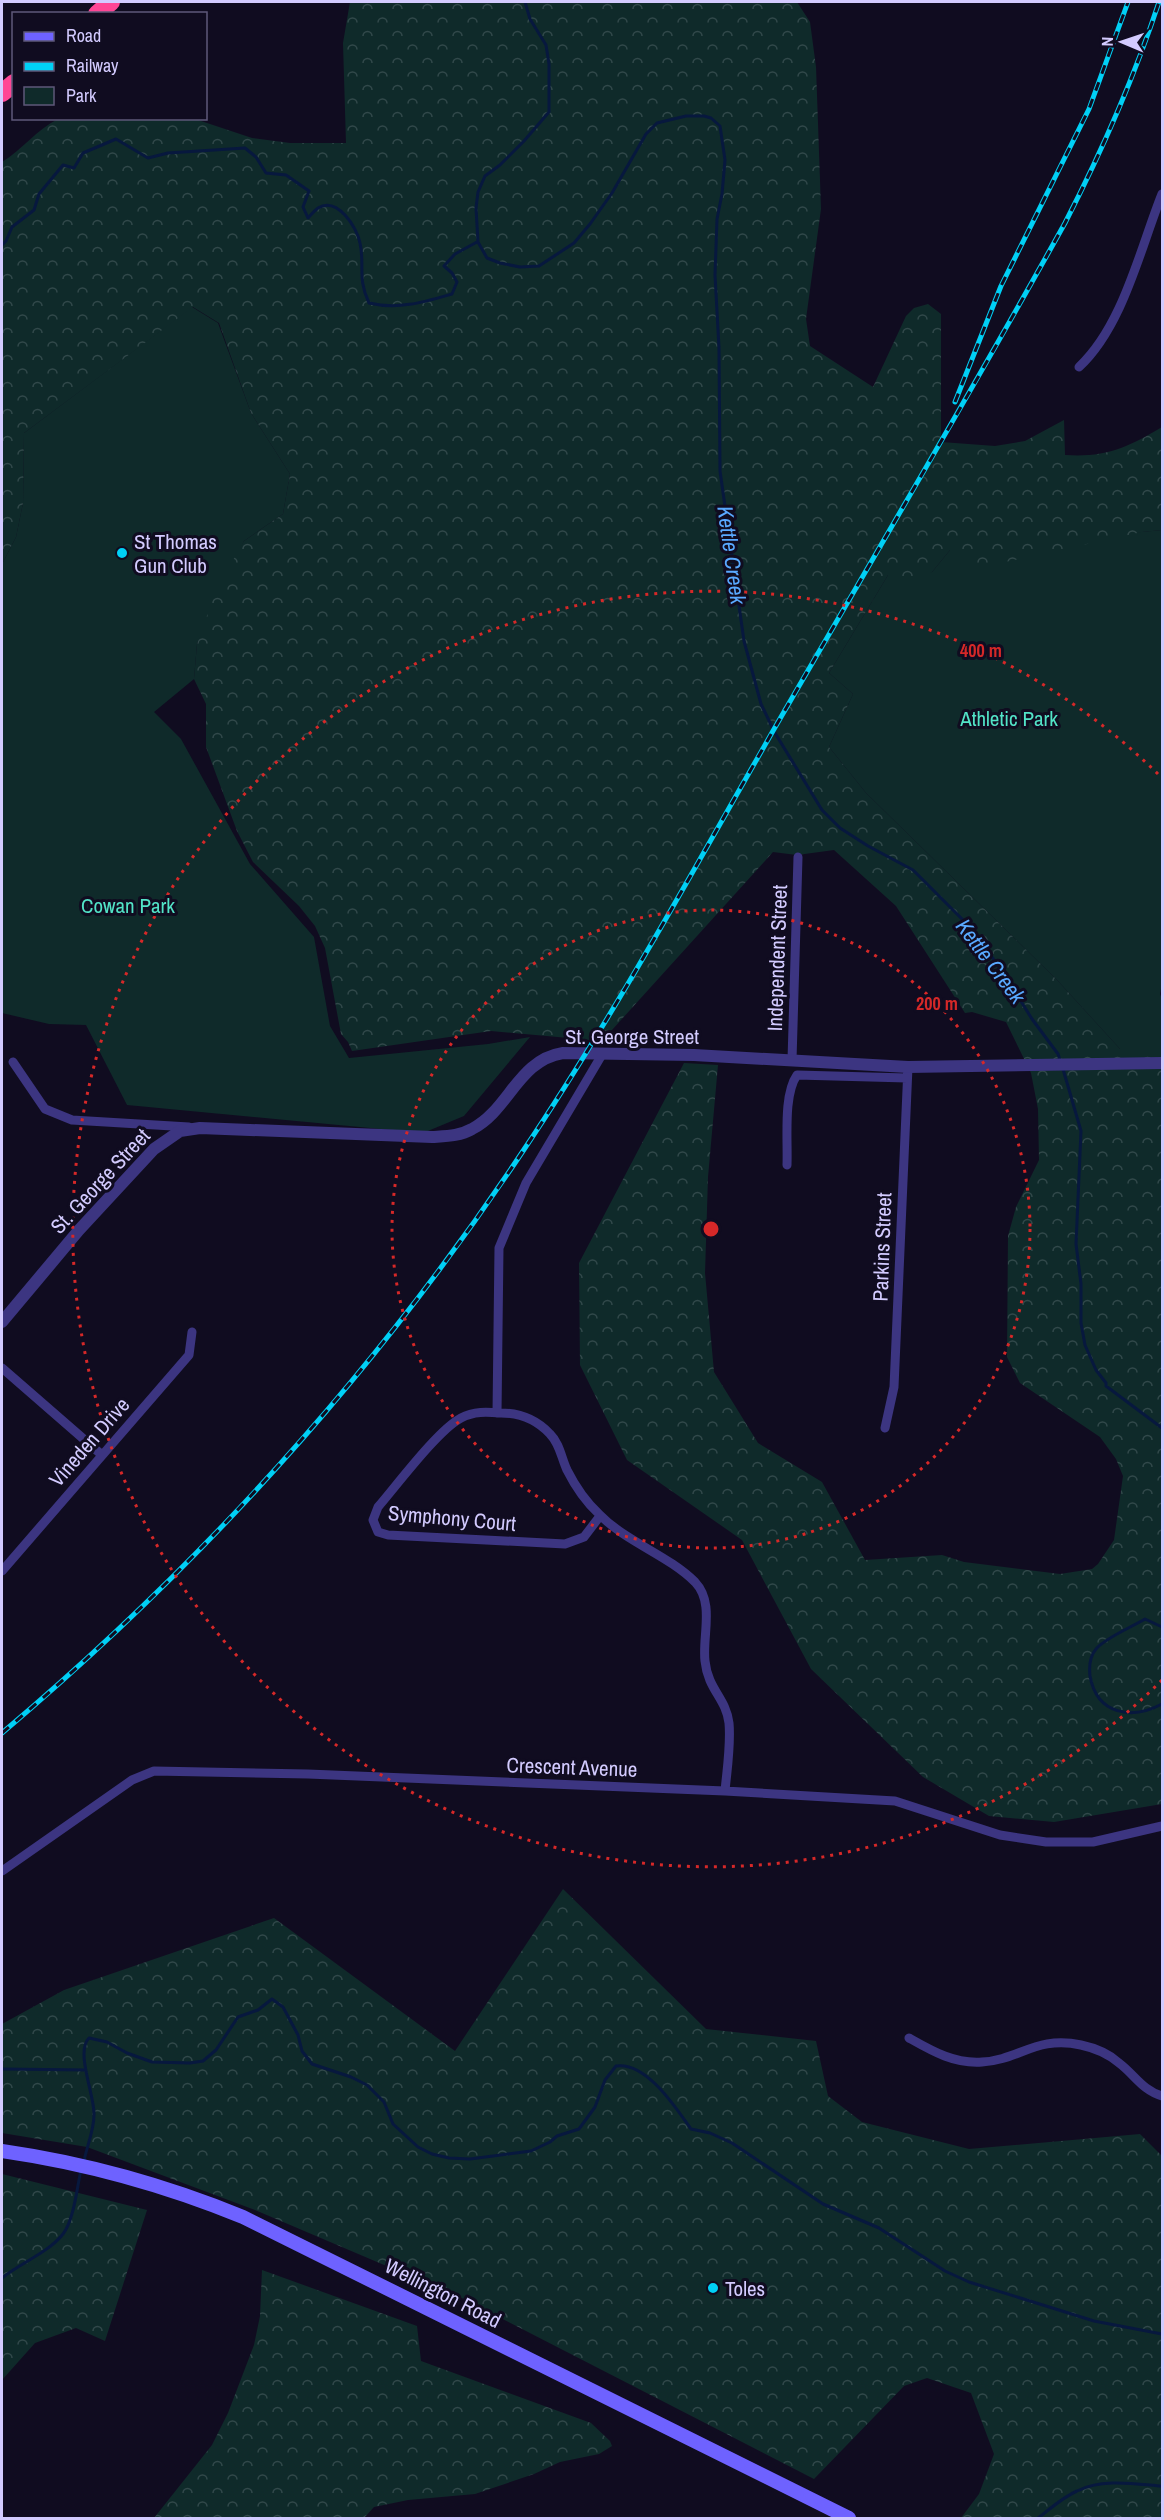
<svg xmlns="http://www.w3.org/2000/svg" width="1164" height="2520" font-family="'Archivo Narrow',sans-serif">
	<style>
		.green { fill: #0f2a2a }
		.forest { fill: url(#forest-crowns) }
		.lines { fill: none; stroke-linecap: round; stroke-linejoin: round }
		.stream { stroke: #07183e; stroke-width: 3 }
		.minor { stroke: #3c3581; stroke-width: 9 }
		.tertiary { stroke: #3c3581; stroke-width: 12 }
		.secondary { stroke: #6e62ff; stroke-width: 14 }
		.motorway { stroke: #ff4695; stroke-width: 18 }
		.rail-casing { stroke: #00d0f6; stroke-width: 5 }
		.rail { stroke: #100c20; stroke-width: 3; stroke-dasharray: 9; stroke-linecap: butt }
		.ring { fill: none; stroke: #d62828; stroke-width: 3; stroke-dasharray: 3 6 }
		.poi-dot { fill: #00d0f6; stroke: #100c20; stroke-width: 2 }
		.labels { text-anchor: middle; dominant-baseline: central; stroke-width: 6; stroke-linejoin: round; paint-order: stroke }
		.poi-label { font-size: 21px; fill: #d3cbff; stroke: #100c20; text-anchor: start }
		.park-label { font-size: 21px; fill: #52e3c7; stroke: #100c20 }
		.street-label { font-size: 21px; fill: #d3cbff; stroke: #100c20 }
		.water-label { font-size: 22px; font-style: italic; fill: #59a9ff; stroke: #100c20 }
		.centre { fill: #d62828; stroke: #100c20; stroke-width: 3 }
		.ring-label { font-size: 18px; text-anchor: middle; font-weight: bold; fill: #d62828; stroke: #100c20; stroke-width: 6; stroke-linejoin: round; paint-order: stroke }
	</style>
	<defs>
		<pattern id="forest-crowns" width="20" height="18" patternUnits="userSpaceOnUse" patternTransform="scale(1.5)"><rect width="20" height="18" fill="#0f2a2a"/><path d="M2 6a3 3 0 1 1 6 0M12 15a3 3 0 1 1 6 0" fill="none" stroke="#31484a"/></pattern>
	</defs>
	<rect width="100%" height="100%" fill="#100c20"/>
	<path class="green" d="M192 307 218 323 251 413 290 474 283 514 244 541 197 644 194 679 154 712 181 739 250 864 314 937 330 1026 349 1058 488 1044 530 1037 464 1116 423 1133 127 1105 86 1025 49 1024 2 1013V564L16 537 23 503 24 433Z
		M1162 530V984L1160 994 1162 999V1049H1120L1057 980 866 793 829 747 853 694 829 673 888 575 932 572 950 550Z"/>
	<path class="forest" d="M350 2H797L810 22 816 67 821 209 806 319 810 346 873 387 906 316 914 308 928 304 941 314V442L995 446 1025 441 1064 420 1065 455C1105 458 1129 447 1162 427V530L1142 532 982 567 950 550 932 572 908 582 888 575 829 673 853 694 829 747 866 793 1057 980 1120 1049H1162V1804L1054 1822 989 1816 923 1777 811 1669 742 1540 627 1460 580 1365 579 1263 684 1063 718 1065 708 1177 705 1273 714 1372 758 1443 822 1482 865 1560 942 1555 964 1562 1060 1574 1092 1569 1098 1564 1114 1540 1123 1476 1116 1459 1100 1437 1020 1383 1007 1357 1008 1236 1016 1207 1039 1160 1038 1109 1031 1073 1006 1022 972 1012 965 1013 896 906 834 850 797 855 773 852 602 1041 491 1031 352 1051 348 1042 341 1034 325 948 315 926 299 906 253 862 237 831 206 747V704L194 679 197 644 216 590 244 541 283 514 290 474 251 413 219 323 193 307 24 433 23 503 16 537 2 564V162C22 150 36 130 58 119L192 118 252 138 290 143H346L343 43Z
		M563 1889 706 2029 816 2041 828 2096 862 2122 969 2149 1140 2134 1162 2156V2518H961L979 2494 994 2454 971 2393 927 2378 904 2386 814 2479 464 2299 255 2210 87 2147 2 2133V2024L64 1990 274 1918 455 2051Z
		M2 2174 147 2210 105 2341 76 2328 35 2343 2 2380Z
		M262 2270 417 2326 421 2361 591 2423 610 2441 612 2446 599 2454 560 2462 534 2474 475 2494 408 2500 374 2507 364 2518H154L212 2445 228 2413 254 2345 260 2316Z"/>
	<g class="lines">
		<path class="stream" d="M525 2 530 19 546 45 549 64V112L524 141 500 165 485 176 478 192 476 208 478 242 487 258 500 263 520 267 539 266 574 243 590 224 612 193 646 134 657 123 686 116H704L711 118 720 126 725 160 722 194 717 219 715 275 719 348 720 471 744 641 761 704 775 733 822 810 840 828 868 846 913 870 973 930 1004 974 1032 1019 1058 1054 1061 1063
			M2 245 6 241 12 227 34 210 39 194 63 165 74 168 83 153 116 139 148 158 168 153 245 148 256 157 266 173 286 175 309 191 303 207 308 218C311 215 314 211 318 208 337 196 357 227 360 243 365 265 357 278 369 303 398 310 424 302 452 294L457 282 452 273 444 266 455 254 477 242
			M1063 1069 1081 1131 1076 1244 1081 1284V1323L1085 1345 1096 1370 1106 1383V1386L1162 1428
			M1162 1627 1145 1619C1132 1627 1105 1638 1096 1649 1090 1656 1089 1667 1090 1676 1097 1715 1132 1720 1162 1704
			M2 2069 86 2070
			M84 2161C87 2146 94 2130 94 2115 95 2096 75 2052 89 2038L107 2042 127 2053 152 2062 190 2063 203 2061 216 2050 238 2017 258 2010 272 1999 283 2007 298 2035 302 2051 312 2064 351 2077 367 2085 384 2102 393 2124 418 2147 432 2154 449 2158 470 2159 531 2151 550 2142 557 2136 579 2129 595 2107 605 2080 616 2066C646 2061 676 2108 691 2129L710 2133 732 2143 823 2204 879 2228 945 2271 969 2282 1094 2321 1162 2334
			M2 2278C20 2263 48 2253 63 2234 74 2220 77 2187 81 2170
			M1038 2518C1050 2509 1063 2497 1077 2491 1102 2478 1136 2484 1162 2486"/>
		<path class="minor" d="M1079 367C1123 326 1140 249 1162 194
			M792 1060 798 857
			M13 1062 45 1109 72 1120 189 1127
			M787 1165C788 1140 783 1095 797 1075L907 1078
			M2 1368 102 1455
			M497 1413 499 1248 526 1183 603 1053
			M885 1428 894 1387 908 1067
			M600 1516 584 1537 565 1544 388 1535 378 1532 373 1520 378 1507C397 1485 438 1430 461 1418 474 1411 487 1412 501 1413 520 1413 537 1420 550 1434 560 1444 561 1457 567 1470 575 1486 586 1502 599 1514 626 1542 668 1555 695 1582 715 1603 702 1636 705 1661 708 1690 726 1698 729 1723 731 1745 727 1769 725 1791
			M2 1571 189 1355 192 1332
			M2 1871 132 1780 154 1771 308 1774 725 1791 895 1801 1000 1835 1046 1842H1093L1162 1826
			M909 2038C932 2051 954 2064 982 2062 1019 2060 1037 2035 1081 2045 1095 2048 1109 2054 1119 2063 1135 2075 1142 2090 1162 2096"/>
		<path class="tertiary" d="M2 1322 79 1230 154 1149 180 1131 200 1128 432 1137C446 1136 460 1136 472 1129 509 1110 518 1060 563 1053L694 1055 908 1067 1162 1063"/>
		<path class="secondary" d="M2 2151C85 2163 165 2185 243 2217L849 2518"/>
		<path class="motorway" d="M97 14 111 2
			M2 93 14 83"/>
		<defs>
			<path id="rail" d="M955 402 1001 286 1089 109 1128 2
				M2 1733C202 1564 378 1369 523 1151 617 1011 697 863 781 717 876 553 973 389 1065 223 1102 151 1134 78 1159 2"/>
		</defs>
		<use href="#rail" class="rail-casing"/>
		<use href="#rail" class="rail"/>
	</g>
	<g class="ring">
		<circle cx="711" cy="1229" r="319"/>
		<path d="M1162 1680A638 638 0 1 1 1162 778"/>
	</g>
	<g class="poi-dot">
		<circle cx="122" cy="553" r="6"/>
		<circle cx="713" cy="2288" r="6"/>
	</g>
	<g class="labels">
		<g class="poi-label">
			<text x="134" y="541">St Thomas<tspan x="134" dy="24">Gun Club</tspan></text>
			<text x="725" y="2288">Toles</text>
		</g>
		<g class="park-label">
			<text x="1009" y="718">Athletic Park</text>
			<text x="128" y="905">Cowan Park</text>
		</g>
		<g class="street-label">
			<text transform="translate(777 958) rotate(-88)">Independent Street</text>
			<text x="632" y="1036">St. George Street</text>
			<text transform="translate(100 1181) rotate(-47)">St. George Street</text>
			<text transform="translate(882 1247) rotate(-88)">Parkins Street</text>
			<text transform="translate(89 1442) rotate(-49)">Vineden Drive</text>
			<text transform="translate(452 1518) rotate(5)">Symphony Court</text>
			<text transform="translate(572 1767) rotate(2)">Crescent Avenue</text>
			<text transform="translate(443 2293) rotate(27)">Wellington Road</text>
		</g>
		<g class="water-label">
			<text transform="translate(732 555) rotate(82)">Kettle Creek</text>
			<text transform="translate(991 961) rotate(53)">Kettle Creek</text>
		</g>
	</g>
	<circle cx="711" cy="1229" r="9" class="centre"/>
	<g class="ring-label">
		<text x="981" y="657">400 m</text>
		<text x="937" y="1010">200 m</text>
	</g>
	<rect width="1164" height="2520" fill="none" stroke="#d3cbff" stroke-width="6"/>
	<rect x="12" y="12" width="195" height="108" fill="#100c20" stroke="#5e5879" stroke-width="1.5"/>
	<rect x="24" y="32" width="30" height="9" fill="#6e62ff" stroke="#5e5879" stroke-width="1.5"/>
	<text x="66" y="42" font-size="18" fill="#d3cbff">Road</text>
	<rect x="24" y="62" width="30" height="9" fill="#00d0f6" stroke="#5e5879" stroke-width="1.5"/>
	<text x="66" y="72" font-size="18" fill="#d3cbff">Railway</text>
	<rect x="24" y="87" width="30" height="18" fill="#0f2a2a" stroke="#5e5879" stroke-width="1.5"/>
	<text x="66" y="102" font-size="18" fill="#d3cbff">Park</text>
	<g transform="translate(1122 42) rotate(272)" stroke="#100c20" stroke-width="4.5" paint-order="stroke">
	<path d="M0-4.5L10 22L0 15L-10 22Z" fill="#d3cbff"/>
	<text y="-9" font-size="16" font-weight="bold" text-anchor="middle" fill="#d3cbff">N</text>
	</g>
</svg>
